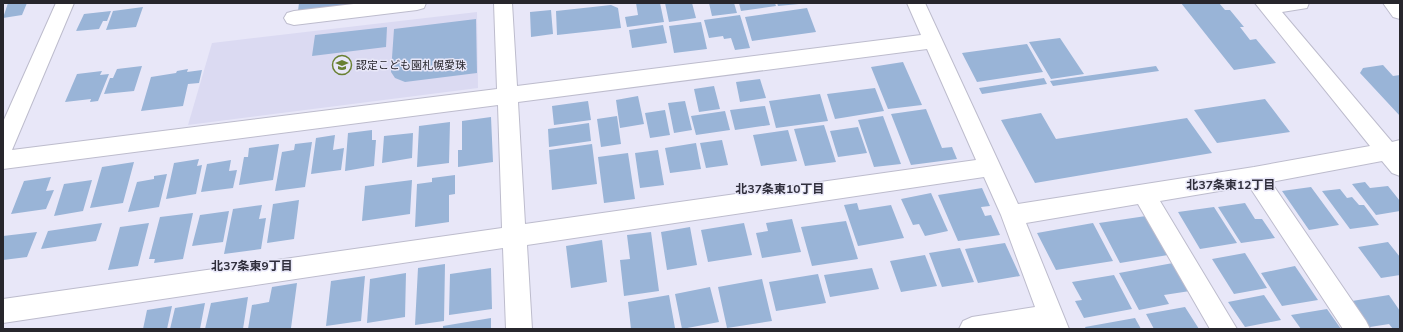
<svg xmlns="http://www.w3.org/2000/svg" width="1403" height="332" font-family="'Nunito Sans','Noto Sans JP',sans-serif">
	<style>
		.built { fill: #dbdaf2 }
		.building { fill: #99b4d7 }
		.lines { fill: none; stroke-linecap: round; stroke-linejoin: round }
		.minor-casing { stroke: #bdbccd; stroke-width: 2 }
		.minor { fill: #fff; fill-rule: evenodd }
		.labels { text-anchor: middle; dominant-baseline: central; stroke-width: 3; stroke-linejoin: round; paint-order: stroke }
		.poi-label { font-size: 11px; fill: #27262c; stroke: #e8e7f8; text-anchor: start }
		.neighbourhood-label { font-size: 12px; font-weight: bold; fill: #302f3c; stroke: #e8e7f8 }
	</style>
	<rect width="100%" height="100%" fill="#e8e7f8"/>
	<path class="built" d="M477 12 478 88 188 125 212 43Z"/>
	<path class="building" d="M8 3H27L22 15 3 18Z
		M299 3H354V4L298 11Z
		M636 3H660L664 22 627 27 625 17 638 15Z
		M665 3H692L696 18 669 22Z
		M709 3H734L737 13 712 16Z
		M739 3H775L776 6 741 11Z
		M777 3H799V4L778 6Z
		M1181 3H1219L1225 10H1230L1244 27H1240L1250 40 1256 39 1276 63 1234 70Z
		M611 5 618 8 621 28 557 35 556 11Z
		M143 7 136 27 106 30 113 11Z
		M807 8 816 32 752 41 745 17Z
		M551 10 553 34 531 37 530 12Z
		M111 11 107 21H103L99 29 76 31 84 14Z
		M740 15 750 48 735 50 731 38 724 39 723 36 709 38 704 20Z
		M476 19 477 73 405 82 395 78 391 72 394 29Z
		M701 22 707 49 674 53 669 26Z
		M663 25 667 43 632 48 629 30Z
		M387 27 386 47 312 56 315 35Z
		M1060 38 1084 74 1051 79 1029 42Z
		M1027 44 1043 72 977 82 962 53Z
		M903 62 922 105 888 109 871 67Z
		M1383 65 1393 76 1400 75V116L1360 73 1363 68Z
		M142 66 134 91 104 94 110 78H113L117 69Z
		M1156 66 1159 71 1053 86 1050 81Z
		M188 69 187 72 202 70 199 83 188 84 183 106 141 111 151 77 176 73 177 71Z
		M102 71 100 75 109 74 98 101 90 102 91 99 65 102 77 74Z
		M1044 78 1047 84 982 94 979 88Z
		M760 79 766 98 740 102 736 82Z
		M714 86 720 109 699 112 694 89Z
		M875 88 884 111 835 119 827 94Z
		M820 94 828 121 776 128 769 101Z
		M638 96 644 124 620 128 616 100Z
		M1265 99 1290 132 1217 143 1194 110Z
		M588 101 591 120 554 125 552 106Z
		M685 101 692 130 674 133 668 103Z
		M765 106 770 125 735 130 730 110Z
		M926 109 942 148 952 147 957 159 911 165 891 114Z
		M665 110 670 135 650 138 645 113Z
		M725 111 730 130 696 135 691 116Z
		M1041 113 1056 139 1187 118 1212 153 1035 183 1001 120Z
		M617 116 621 144 601 147 597 119Z
		M883 116 901 164 874 167 858 120Z
		M491 117 493 162 458 167V150H462V121Z
		M450 122 449 163 417 167 419 126Z
		M589 123 591 141 549 147 548 129Z
		M824 125 836 162 805 166 794 129Z
		M858 127 867 153 838 157 830 131Z
		M372 130V140H376L374 166 345 171 348 133Z
		M788 130 797 161 761 166 753 135Z
		M413 133 412 158 382 163 384 136Z
		M335 135 333 150 344 148 341 170 311 174 316 138Z
		M722 140 728 165 706 168 700 143Z
		M312 142 305 187 275 191 282 152 294 150 295 144Z
		M696 143 701 169 670 173 665 148Z
		M279 144 273 180 239 185 244 157H248L249 148Z
		M592 144 597 184 552 190 549 150Z
		M658 150 664 185 640 188 635 153Z
		M628 153 635 199 604 203 598 157Z
		M199 159 197 166 202 165 196 194 166 199 174 163Z
		M231 160 229 171 237 170 233 188 201 192 207 164Z
		M134 162 123 203 90 208 102 167Z
		M167 174 159 207 128 212 137 182 154 179V176Z
		M455 175V194L449 195V222L415 227 417 184 432 182V178Z
		M51 177 46 191 54 190 46 209 11 214 24 181Z
		M92 180 83 211 54 216 64 184Z
		M412 180 410 214 362 221 365 186Z
		M1365 182 1370 188 1388 186 1400 201V211L1376 215 1352 184Z
		M1311 187 1339 225 1309 230 1282 191Z
		M982 188 990 206 981 207 985 216 991 215 1000 235 958 241 938 195Z
		M1340 189 1347 198 1352 197 1359 205H1364L1379 225 1350 229 1322 191Z
		M931 193 948 231 925 236 919 224 913 225 901 199Z
		M299 200 294 239 267 243 273 204Z
		M857 203 859 210 891 205 904 238 858 246 844 205Z
		M1245 203 1255 219H1262L1275 238 1241 243 1218 207Z
		M262 205 259 219 266 218 261 249 224 254 233 209Z
		M1214 207 1237 243 1200 249 1178 212Z
		M229 211 223 242 192 246 200 215Z
		M193 213 183 259 154 263 155 259H149L160 217Z
		M1146 216 1168 255 1120 263 1099 223Z
		M792 219 801 252 762 258 756 233 768 231 766 223Z
		M846 221 858 259 812 266 801 227Z
		M102 223 96 241 41 249 48 231Z
		M149 223 138 266 108 270 120 227Z
		M744 223 752 255 708 262 701 230Z
		M1093 223 1113 261 1056 270 1037 233Z
		M690 227 697 265 667 270 661 232Z
		M37 232 27 257 3 260V236Z
		M651 232 659 291 624 296 620 260 630 259 627 235Z
		M602 240 607 282 571 288 566 246Z
		M1388 242 1400 257V275L1381 278 1358 247Z
		M1005 243 1020 276 978 283 965 249Z
		M960 248 974 282 942 287 929 253Z
		M1245 253 1267 288 1234 294 1212 259Z
		M925 255 937 286 901 292 890 261Z
		M1173 263 1190 291 1164 295 1169 304 1139 310 1119 273Z
		M445 264 444 321 415 325 418 268Z
		M1295 266 1318 300 1282 306 1261 273Z
		M491 268 492 309 449 315 450 274Z
		M872 268 879 289 830 297 824 275Z
		M406 273 405 317 367 323 370 279Z
		M818 274 826 303 776 311 769 282Z
		M1114 275 1132 309 1084 318 1075 301 1082 300 1072 282Z
		M365 276 361 321 326 326 331 281Z
		M762 279 772 321 727 328 718 287Z
		M297 283 291 328 248 329 252 305 269 302 272 287Z
		M710 287 719 322 682 329 675 294Z
		M669 295 675 328 631 329 628 302Z
		M1264 295 1281 320 1245 327 1228 302Z
		M1389 295 1400 311V329H1393L1389 324 1370 327 1352 301Z
		M248 297 243 329H205L211 303Z
		M205 303 200 329H170L175 308Z
		M172 306 167 329H143L147 310Z
		M1185 307 1199 329H1154L1146 314Z
		M1327 309 1341 329H1301L1291 315Z
		M491 318V329H443V326Z
		M1135 318 1141 329H1086L1085 327Z"/>
	<g class="lines">
		<defs>
			<path id="minor" d="M56 3H74L12 150 497 89 494 3H512L517 86 921 35 907 3H925L1018 204 1254 167 1370 146 1255 3H1309L1307 8 1282 12 1392 142 1400 140V176L1392 173 1382 161 1271 182 1366 321 1370 329H1343L1249 186 1160 201 1237 329H1210L1138 204 1026 223 1069 329H959L963 321 972 317 1035 307 1001 215 984 177 527 245 532 329H506L503 248 3 323V299L502 228 498 105 3 169V122ZM927 49 976 160 525 224 518 102Z
				M362 3H426L424 8 417 10 294 25 287 23 284 18 287 13 294 11Z
				M1383 3H1400V19L1393 17Z"/>
		</defs>
		<use href="#minor" class="minor-casing"/>
		<use href="#minor" class="minor"/>
	</g>
	<defs>
		<symbol id="school-ring" viewBox="-11 -11 22 22"><circle r="9.5" fill="#e8e7f8" stroke="#698032" stroke-width="1.5"/><path d="M0-5L7-2L0 1L-7-2ZM-4 1L0 2.5L4 1V4Q0 6-4 4Z" fill="#698032"/></symbol>
	</defs>
	<g fill-rule="evenodd">
		<use href="#school-ring" x="331" y="54" width="22" height="22"/>
	</g>
	<g class="labels">
		<g class="poi-label">
			<text x="356" y="65">認定こども園札幌愛珠</text>
		</g>
		<g class="neighbourhood-label">
			<text x="1231" y="185">北37条東12丁目</text>
			<text x="780" y="189">北37条東10丁目</text>
			<text x="252" y="266">北37条東9丁目</text>
		</g>
	</g>
	<rect width="1403" height="332" fill="none" stroke="#27262c" stroke-width="8"/>
</svg>
